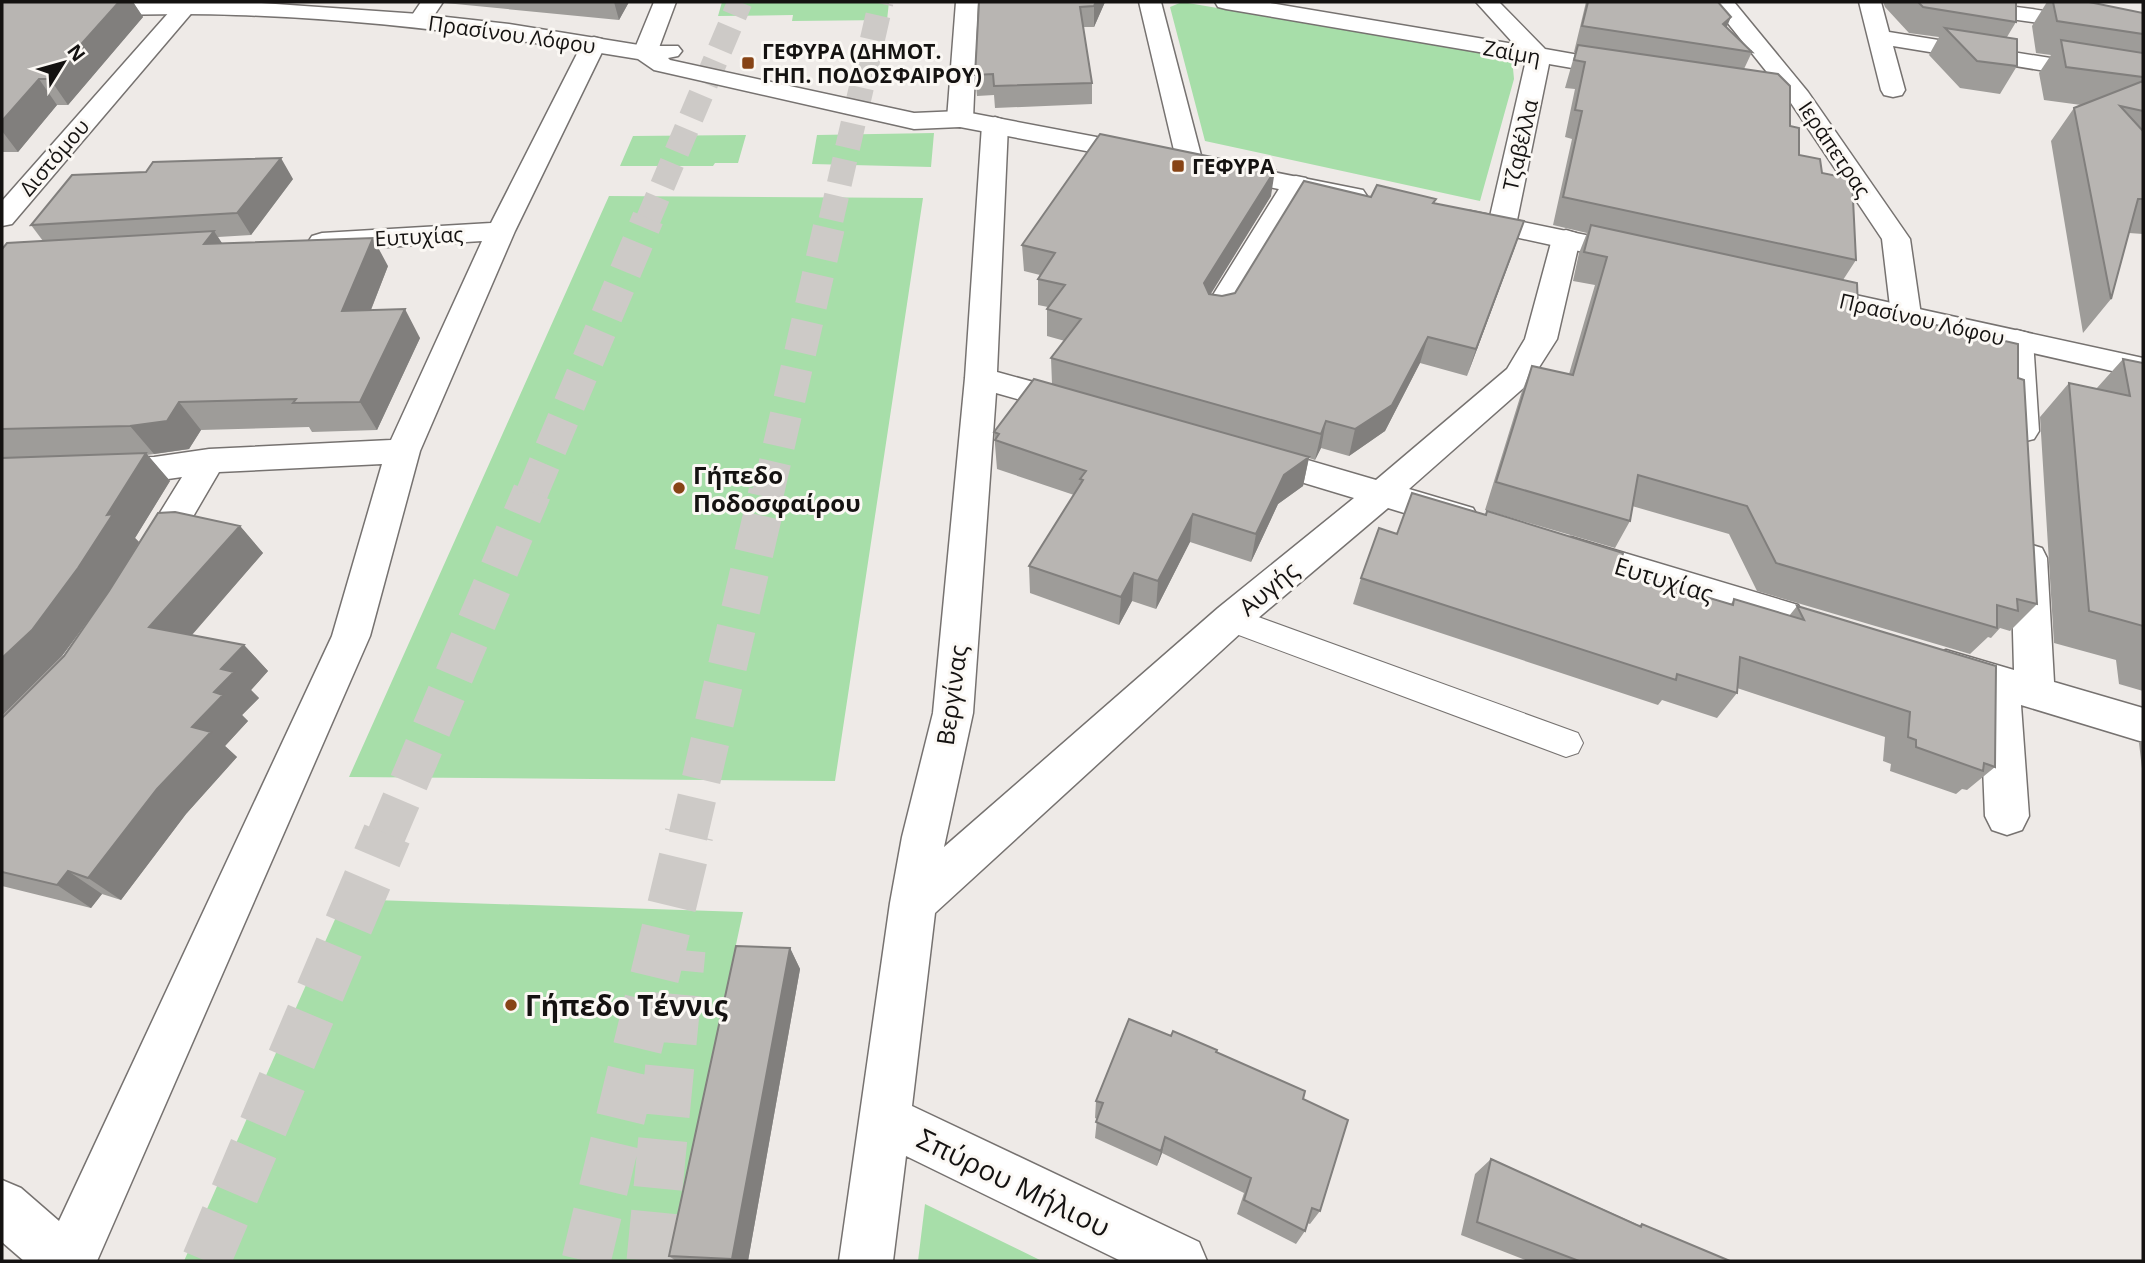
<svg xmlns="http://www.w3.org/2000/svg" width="2145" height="1263" font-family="'Open Sans',sans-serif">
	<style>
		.green { fill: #a7dea9 }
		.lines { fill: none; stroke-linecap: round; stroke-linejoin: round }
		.motorway-tunnel-far3 { stroke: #cdcac7; stroke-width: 25; stroke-dasharray: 25 12; stroke-linecap: butt }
		.motorway-tunnel-far2 { stroke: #cdcac7; stroke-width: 32; stroke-dasharray: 32 16; stroke-linecap: butt }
		.motorway-tunnel-far1 { stroke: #cdcac7; stroke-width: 39; stroke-dasharray: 39 19; stroke-linecap: butt }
		.motorway-tunnel { stroke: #cdcac7; stroke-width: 49; stroke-dasharray: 49 24; stroke-linecap: butt }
		.service-casing { stroke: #767270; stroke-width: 2 }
		.pedestrian-casing { stroke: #767270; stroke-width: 3 }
		.minor-casing { stroke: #767270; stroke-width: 3 }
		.tertiary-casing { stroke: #767270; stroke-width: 3 }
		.service { fill: #fff; fill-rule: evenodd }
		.pedestrian { fill: #fff; fill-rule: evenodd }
		.minor { fill: #fff; fill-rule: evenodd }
		.tertiary { fill: #fff; fill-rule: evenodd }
		.wall { fill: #9e9c99 }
		.shaded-wall { fill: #817f7d }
		.building { fill: #b8b5b2; stroke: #817f7d; stroke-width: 2 }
		.poi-dot { fill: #874416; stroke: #fbf8f4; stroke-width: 2.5 }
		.labels { text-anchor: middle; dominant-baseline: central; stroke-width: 6; stroke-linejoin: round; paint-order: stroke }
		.far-street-label { font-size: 21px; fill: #141211; stroke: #fbf8f4 }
		.far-poi-label { font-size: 21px; font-weight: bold; fill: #141211; stroke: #fbf8f4; text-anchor: start }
		.poi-label { font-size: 24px; font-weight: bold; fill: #141211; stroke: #fbf8f4; text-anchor: start }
		.street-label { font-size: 24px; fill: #141211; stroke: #fbf8f4 }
		.near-poi-label { font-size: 28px; font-weight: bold; fill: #141211; stroke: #fbf8f4; text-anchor: start }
		.near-street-label { font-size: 28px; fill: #141211; stroke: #fbf8f4 }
	</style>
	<rect width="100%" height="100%" fill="#eeeae7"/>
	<path class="green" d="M722 2H889L887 20 792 21 793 15 718 16Z
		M1182 2 1512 58 1514 79 1480 201 1205 141 1170 7Z
		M934 133 931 167 812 164 817 135Z
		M746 135 738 163H715L713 166H620L633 136Z
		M609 196 923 198 835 781 349 777Z
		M344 899 743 912 668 1261H184Z
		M925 1204 1042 1261H918Z"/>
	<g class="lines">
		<path class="motorway-tunnel-far3" d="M648 220 740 2
			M831 220 881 2"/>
		<path class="motorway-tunnel-far2" d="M532 493 648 218
			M768 493 831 218"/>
		<path class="motorway-tunnel-far1" d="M386 836 532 492
			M688 836 768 492"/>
		<path class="motorway-tunnel" d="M206 1261 387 834
			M586 1261 689 834
			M651 1261 681 950"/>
		<defs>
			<path id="service" d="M1231 607 1578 733 1583 743 1578 753 1566 757 1220 628 1215 619 1220 610Z"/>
			<path id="pedestrian" d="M1296 176 1306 178 1310 184 1233 311 1229 318 1218 320 1207 318 1203 311 1282 184 1286 178Z"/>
			<path id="minor" d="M178 2H201L12 224 2 226V201Z
				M421 2H443L427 26H411L408 21Z
				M654 2H676L657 53 653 58H637L633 53Z
				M956 2H978L973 119 969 124 960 127 951 124 947 119Z
				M1139 2H1161L1203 163 1199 169 1190 171 1181 169 1177 163Z
				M1215 2H1264L1514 44 1476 2H1499L1545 49 1624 63 1633 65 1636 70 1633 75 1624 77 1549 64 1516 225 1512 231 1502 233 1492 231 1488 225 1526 60 1226 9 1218 7Z
				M1711 2H1734L1808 92 1910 239 1921 315 1917 322 1906 324 1895 322 1891 315 1882 239 1791 103 1730 93 1727 88 1730 83 1739 81 1778 86Z
				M1859 2H1881L1889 32 2143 73V87L1893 46 1905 90 1902 95 1893 97 1884 95 1881 90Z
				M1927 2C2000 0 2072 15 2143 30V44L2054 25 1938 9 1930 7Z
				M594 37 602 39 606 44 515 231 420 451 370 636 97 1261H24L2 1242V1180L21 1188 59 1221 332 636 382 464 219 472 163 568 150 572 137 568 132 558 182 477 154 481 2 484V460L154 457 209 449 391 440 482 241 322 251 312 248 308 242 312 236 322 233 491 223 582 44 586 39Z
				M995 117 1004 120 1008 125 997 372 1089 397 1093 405 1089 413 1077 416 996 393 973 713 944 847 1218 608 1354 498 1244 465 1239 457 1244 449 1256 445 1376 480 1507 369 1525 339 1552 239 1556 233 1566 230 1576 233 1580 239 1557 339 1529 383 1409 489 1473 508 1478 517 1473 526 1460 530 1388 508 1244 630 935 913 912 1106 1199 1242 1207 1261H1121L906 1156 893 1261H839L890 903 902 837 933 713 965 378 982 125 986 120Z
				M2017 330 2028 333 2033 340 2039 431 2034 439 2022 442 2010 439 2005 431 2001 340 2006 333Z
				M1571 537 1798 605 1804 616 1798 627 1785 631 1558 561 1553 551 1558 541Z
				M2029 544 2042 548 2047 558 2054 682 2143 708V742L2021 705 2029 816 2022 830 2007 835 1992 830 1985 816 1980 692 1932 677 1926 666 1932 655 1946 650 2014 670 2011 558 2016 548Z"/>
			<path id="tertiary" d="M101 2H245L419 14 509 24 645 46H678L682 51 678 56 668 58 670 60 914 113 960 111 1144 146 1153 148 1157 154 1153 160 1144 162 960 127 914 129 654 70 638 59C505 37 371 19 236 15 158 12 80 17 2 20V6Z
				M1223 162 1363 190 1367 196 1363 202 1353 204 1214 176 1210 170 1214 164Z
				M1470 211 1634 245 1644 248 1648 254 1644 260 1634 263 1460 225 1456 219 1460 213Z
				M1805 284 2143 358V378L1794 299 1790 293 1794 287Z"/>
		</defs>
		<use href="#service" class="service-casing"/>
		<use href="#pedestrian" class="pedestrian-casing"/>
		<use href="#minor" class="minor-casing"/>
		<use href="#tertiary" class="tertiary-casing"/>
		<use href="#service" class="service"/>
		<use href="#pedestrian" class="pedestrian"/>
		<use href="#minor" class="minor"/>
		<use href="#tertiary" class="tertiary"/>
	</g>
	<path class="wall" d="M2 2H133L143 17 68 105H57L18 152H2Z
		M444 2H629L619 20 445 3Z
		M979 2H1105L1094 27H1083L1092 83V104L995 108 994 95 977 96 975 75Z
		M1586 2H1718L1726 27 1752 52 1744 69 1790 126 1799 155 1822 173 1856 260 1843 280 1858 307 2018 378 2037 604 2010 631 2000 628 1991 638 1988 637 1970 654 1757 591 1729 534 1632 506 1630 521 1615 548 1485 510 1521 394 1532 366 1569 374 1595 285 1573 281 1579 253 1587 233 1553 225 1572 139 1565 137 1575 89 1565 88 1575 53 1574 52Z
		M1883 2H2016V22L2007 37 2017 66 2000 94 1960 88 1929 55 1939 37 1909 33 1885 7Z
		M2047 2H2089L2143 13V234L2129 233 2111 299 2083 333 2051 141 2074 108 2081 105 2044 100 2039 73 2051 55 2036 53 2032 26Z
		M293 179 251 235 218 237 222 243 388 266 371 310 420 338 377 430 312 432 309 427 201 430 189 449 147 455 170 481 135 538 139 542 106 596 62 656 2 716V249L43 241 31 225Z
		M1271 196 1210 294 1222 296 1235 293 1371 197 1436 199 1434 204 1515 247 1467 376 1420 363 1385 431 1349 456 1321 448 1315 460 1309 458 1303 486 1278 504 1251 562 1190 542 1156 609 1132 601 1119 625 1030 593 1029 566 1074 495 997 469 994 432 1052 384 1051 358 1065 341 1047 336V309L1048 307 1038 305V279L1040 275 1024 271 1022 245Z
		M2123 359 2143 363V691L2119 684 2116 660 2054 643 2040 417 2069 383 2096 389Z
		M240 526 263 553 192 635 244 645 268 671 251 690 259 698 242 715 248 721 225 746 237 757 186 814 121 900 102 894 91 908 2 886V718Z
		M1619 571 1731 604 1734 599 1789 616 1797 606 1995 767 1967 790 1962 789 1956 794 1890 771 1891 764 1883 761 1885 737 1737 688V693L1717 718 1662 700 1658 705 1353 604 1361 578Z
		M2143 740V777L2139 743Z
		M790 948 800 969 748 1261H676L669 1256Z
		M1171 1036 1217 1052 1303 1099 1320 1211 1310 1224 1307 1223 1305 1231 1296 1244 1237 1214 1244 1193 1162 1153 1157 1166 1095 1138 1097 1119 1095 1118 1096 1101Z
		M1491 1159 1639 1225 1642 1224 1730 1261H1528L1461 1235 1475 1174Z"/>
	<path class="shaded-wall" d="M119 2H133L143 17 68 105 50 79Z
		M614 2H629L619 20Z
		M1096 2H1105L1094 27V6Z
		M1731 17 1720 43 1723 24Z
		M39 79 57 105 18 152 2 131V121Z
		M281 158 293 179 251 235 237 213Z
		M1275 170 1271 196 1201 310 1204 283Z
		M1524 221 1515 247 1467 376 1476 349Z
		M214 231 232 259 204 244Z
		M373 238 388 266 359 340 342 311Z
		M405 309 420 338 377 430 360 402Z
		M1428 337 1420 363 1385 431 1349 456 1355 429Z
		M179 402 201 430 189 449 154 454 130 426Z
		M1326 421 1321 448 1315 460 1321 434Z
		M146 453 170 481 135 538 139 542 106 596 62 656 2 716V658L107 515Z
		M1309 457 1303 486 1278 504 1251 562 1256 534 1284 475Z
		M1193 514 1190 542 1156 609 1158 581Z
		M240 526 263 553 176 653 149 627Z
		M1134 573 1132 601 1119 625 1121 597Z
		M244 645 268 671 251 690 259 698 242 715 248 721 225 746 237 757 186 814 121 900 88 878 192 727 214 692 221 669Z
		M68 871 102 894 91 908 57 885Z
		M790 948 800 969 748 1261H735L732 1259Z
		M1165 1137 1162 1153 1157 1166 1161 1151Z"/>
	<path class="building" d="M2 2H119L50 79H39L2 121Z
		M979 2H1096L1094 6 1080 7 1092 83 994 86 993 74 975 75Z
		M1588 2H1718L1731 17 1723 24 1752 52 1582 26Z
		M1918 2H2016V22L1923 7Z
		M2053 2H2089L2143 13V34L2057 21Z
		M1945 28 2017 39V66L1977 61Z
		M2061 40 2143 53V77L2066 67Z
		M1578 45 1778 74 1790 86V126L1799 128V155L1820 159 1822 173 1852 179 1856 260 1563 197 1582 111 1575 110 1585 62 1574 60Z
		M2143 81V111L2120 106 2143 131V199H2138L2111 299 2074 108Z
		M1100 134 1275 170 1204 283 1209 294 1222 296 1235 293 1304 181 1371 197 1377 185 1436 199 1433 203 1524 221 1476 349 1428 337 1392 405 1355 429 1326 421 1321 434 1051 358 1081 319 1047 309 1065 285 1038 279 1055 253 1022 245Z
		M281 158 237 213 31 225 72 175 146 172 153 162Z
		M1591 225 1857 283 1858 307 2018 344V378L2024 380 2037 604 2017 599 2018 611 1997 605V628L1776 563 1747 506 1638 475 1630 521 1496 482 1532 366 1573 375 1607 257 1584 252Z
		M214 231 204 244 373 238 342 311 405 309 360 402 293 403 296 399 179 402 167 421 130 426 2 429V249L7 243Z
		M2123 359 2143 363V626L2089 611 2069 383 2130 396Z
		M1034 379 1309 457 1284 475 1256 534 1193 514 1158 581 1134 573 1121 597 1029 566 1083 480 1080 479 1086 471 995 440 999 434 994 432Z
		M146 453 107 515 113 514 78 568 32 630 2 658V458Z
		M1412 493 1486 515 1487 511 1623 553 1619 571 1733 605 1734 599 1804 620 1797 606 1996 666 1995 767 1984 763 1983 771 1916 747V740L1908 737 1910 712 1740 657 1737 693 1677 674 1676 680 1361 578 1379 528 1397 534Z
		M175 512 240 526 149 627 244 645 221 669 234 672 214 692 223 695 192 727 211 732 157 789 88 878 68 871 57 885 2 872V718L64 656 109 591 158 513Z
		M736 946 790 948 732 1259 669 1256Z
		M1129 1019 1171 1036 1173 1031 1217 1050 1216 1052 1305 1091 1303 1099 1348 1120 1320 1211 1312 1208 1305 1231 1244 1200 1251 1178 1165 1137 1161 1151 1096 1122 1103 1103 1096 1101Z
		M1491 1159 1641 1227 1642 1224 1730 1261H1579L1477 1222Z"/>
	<g class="poi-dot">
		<rect x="741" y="56" width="14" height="14" rx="3.5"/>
		<rect x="1171" y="159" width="14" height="14" rx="3.5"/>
		<circle cx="679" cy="488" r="7"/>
		<circle cx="511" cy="1005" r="7"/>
	</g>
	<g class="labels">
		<g class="far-street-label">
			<text transform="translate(512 34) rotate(8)">Πρασίνου Λόφου</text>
			<text transform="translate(1512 52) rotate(10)">Ζαίμη</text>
			<text transform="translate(1520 145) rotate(-77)">Τζαβέλλα</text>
			<text transform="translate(1835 149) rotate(56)">Ιεράπετρας</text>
			<text transform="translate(54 157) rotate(-49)">Διστόμου</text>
			<text transform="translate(419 236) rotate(-3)">Ευτυχίας</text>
			<text transform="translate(1922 319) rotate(13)">Πρασίνου Λόφου</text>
		</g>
		<g class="far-poi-label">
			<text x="762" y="51">ΓΕΦΥΡΑ (ΔΗΜΟΤ.<tspan x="762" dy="24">ΓΗΠ. ΠΟΔΟΣΦΑΙΡΟΥ)</tspan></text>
			<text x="1192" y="166">ΓΕΦΥΡΑ</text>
		</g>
		<g class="poi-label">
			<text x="693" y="474">Γήπεδο<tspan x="693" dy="28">Ποδοσφαίρου</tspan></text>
		</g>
		<g class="street-label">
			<text transform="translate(1664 579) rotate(17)">Ευτυχίας</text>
			<text transform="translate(1268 588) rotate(-40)">Αυγής</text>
			<text transform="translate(951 695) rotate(-82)">Βεργίνας</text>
		</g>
		<g class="near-poi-label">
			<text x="525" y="1005">Γήπεδο Τέννις</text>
		</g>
		<g class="near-street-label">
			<text transform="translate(1014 1182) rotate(26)">Σπύρου Μήλιου</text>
		</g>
	</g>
	<rect width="2145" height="1263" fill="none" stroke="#141211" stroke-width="7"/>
	<g transform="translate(63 63) rotate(53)" stroke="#fbf8f4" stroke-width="5" paint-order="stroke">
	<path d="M0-5L12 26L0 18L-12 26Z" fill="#141211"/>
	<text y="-10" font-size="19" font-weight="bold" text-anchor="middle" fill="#141211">N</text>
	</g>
</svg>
